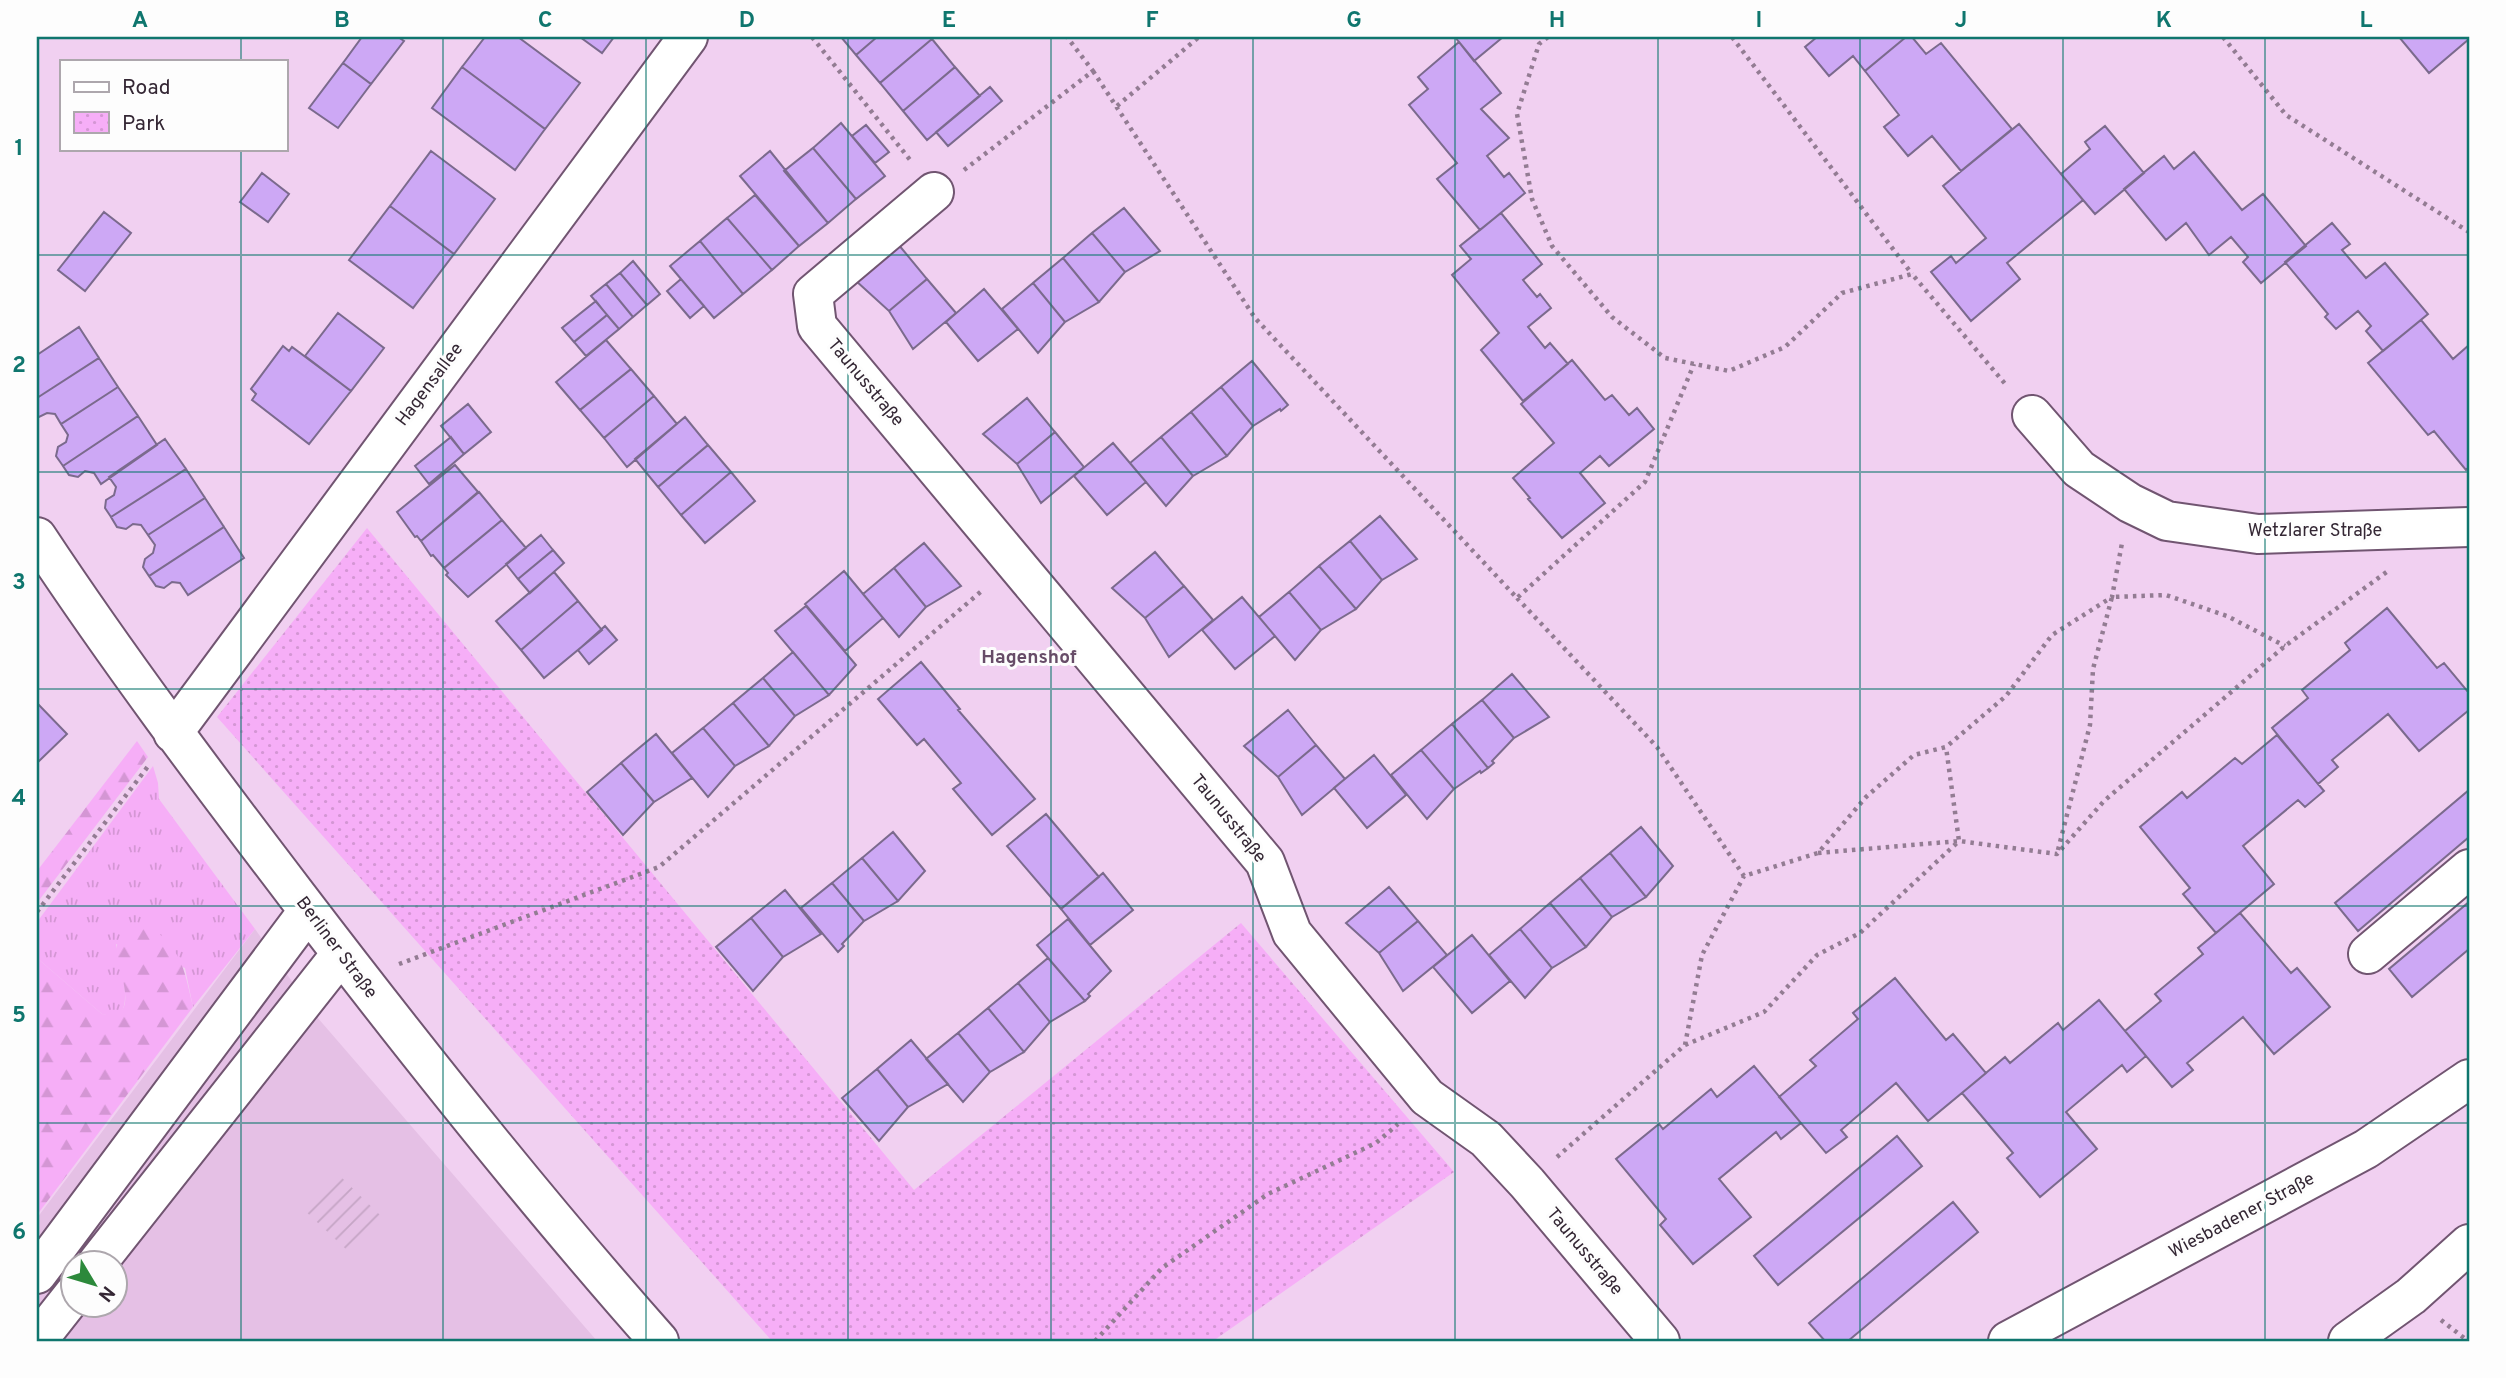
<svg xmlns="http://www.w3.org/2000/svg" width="2506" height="1378" font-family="Overpass,sans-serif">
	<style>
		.built { fill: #e5c0e5; fill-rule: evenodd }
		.industrial { fill: url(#industrial-furrows) }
		.grass { fill: url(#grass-tufts) }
		.forest { fill: url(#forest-firs) }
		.park { fill: url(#park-dots) }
		.building { fill: #cda8f5; stroke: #7b6a8d; stroke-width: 2 }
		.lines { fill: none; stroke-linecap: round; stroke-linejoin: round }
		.minor-casing { stroke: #715571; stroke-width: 42 }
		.path { stroke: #937c93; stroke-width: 4.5; stroke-dasharray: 3.5 5; stroke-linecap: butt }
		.minor { stroke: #fff; stroke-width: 38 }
		.grid { fill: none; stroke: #0f766e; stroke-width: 2; stroke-opacity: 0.55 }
		.labels { text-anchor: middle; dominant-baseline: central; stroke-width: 6; stroke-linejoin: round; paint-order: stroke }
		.street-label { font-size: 18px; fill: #342734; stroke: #fdfdfd }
		.neighbourhood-label { font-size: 19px; font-weight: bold; fill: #674c68; stroke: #fdfdfd }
		.neatline { fill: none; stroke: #0f766e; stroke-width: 2.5 }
		.grid-label { font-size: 23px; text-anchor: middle; font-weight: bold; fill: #0f766e }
	</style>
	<defs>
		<pattern id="industrial-furrows" width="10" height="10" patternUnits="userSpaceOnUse" patternTransform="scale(1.75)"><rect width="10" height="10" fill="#e5c0e5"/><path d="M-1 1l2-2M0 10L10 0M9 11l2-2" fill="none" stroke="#c5a5c5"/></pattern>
		<pattern id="grass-tufts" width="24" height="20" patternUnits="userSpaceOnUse" patternTransform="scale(1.75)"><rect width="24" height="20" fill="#f6aef7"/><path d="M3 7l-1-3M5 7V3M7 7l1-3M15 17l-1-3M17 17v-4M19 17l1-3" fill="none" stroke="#d496d4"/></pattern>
		<pattern id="forest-firs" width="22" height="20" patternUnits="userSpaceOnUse" patternTransform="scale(1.75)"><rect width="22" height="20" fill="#f6aef7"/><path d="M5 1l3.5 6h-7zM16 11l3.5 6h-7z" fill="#d496d4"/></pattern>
		<pattern id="park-dots" width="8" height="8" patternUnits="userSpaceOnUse" patternTransform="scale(1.75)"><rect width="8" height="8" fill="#f6aef7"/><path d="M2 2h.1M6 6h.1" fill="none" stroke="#d496d4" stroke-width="1.8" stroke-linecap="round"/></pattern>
	</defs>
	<rect width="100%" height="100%" fill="#f1d0f1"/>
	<path class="built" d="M255 929 317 1017 597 1341H37V1218ZM74 1262H116V1304H74Z"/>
	<path class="industrial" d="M338 1174 383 1218 349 1252 303 1209Z"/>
	<path class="grass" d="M153 766 158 783 159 799 255 929 193 1007 185 968 116 944C119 959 133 1005 119 1014 114 1018 107 1015 102 1014L37 958V922Z"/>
	<path class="forest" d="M137 741 148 757 37 903V871Z
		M146 922C182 952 183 963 193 1007L37 1215V958L102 1014C145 1022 115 967 117 946 117 939 123 931 126 926Z"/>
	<path class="park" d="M367 528 914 1190 1241 923 1454 1172 1213 1341H772L217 717Z"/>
	<path class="building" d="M362 37H398L404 41 371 84 343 63Z
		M485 37H518L580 83 545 129 462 67Z
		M580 37H614L602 53Z
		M841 37H877L856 55Z
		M877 37H930L932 39 880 83 856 55Z
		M1455 37H1503L1474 61Z
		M1817 37H1906L1865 71 1853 56 1829 76 1805 47Z
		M1906 37H1912L1926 54 1941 43 2012 129 1961 171 1932 136 1908 156 1884 127 1899 115 1865 71Z
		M2399 37H2469V39L2429 73Z
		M932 39 955 67 903 111 880 83Z
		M1459 42 1501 93 1481 109 1509 138 1487 156 1504 177 1509 173 1525 193 1480 230 1437 179 1457 163 1409 105 1428 89 1418 77Z
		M343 63 371 84 338 128 309 108Z
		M462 67 545 129 515 170 432 108Z
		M955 67 980 96 927 140 903 111Z
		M990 87 1002 101 948 146 936 132Z
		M841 123 885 176 856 199 813 148Z
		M2019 124 2083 200 2007 263 2020 279 1971 321 1931 272 1951 256 1956 263 1986 238 1943 186Z
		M866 125 889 152 875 163 852 136Z
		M2105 126 2144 173 2095 214 2061 174 2090 149 2085 142Z
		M813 148 856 199 828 223 784 171Z
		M431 151 495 199 454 254 390 206Z
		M770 151 828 223 799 246 740 176Z
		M2194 152 2242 210 2263 194 2306 246 2261 283 2243 262 2248 257 2231 237 2209 255 2186 223 2166 240 2124 189 2164 156 2174 169Z
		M262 173 289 194 268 222 240 202Z
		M755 195 799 246 772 270 727 218Z
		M390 206 454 254 413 308 349 260Z
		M1124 208 1160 251 1125 272 1092 233Z
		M104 212 131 233 85 291 58 270Z
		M1501 213 1542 264 1523 280 1537 297 1540 294 1551 308 1528 327 1545 348 1550 343 1568 364 1523 401 1481 350 1499 333 1452 275 1471 259 1460 246Z
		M727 218 772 270 743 294 700 241Z
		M2332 223 2350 244 2342 250 2366 278 2385 263 2428 314 2383 351 2366 331 2371 326 2358 311 2336 329 2325 317 2328 314 2285 262Z
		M1092 233 1125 272 1099 302 1063 258Z
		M700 241 743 294 714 318 670 266Z
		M898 244 927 279 889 311 855 280Z
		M1063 258 1099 302 1065 322 1033 283Z
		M633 261 660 294 647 305 620 273Z
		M620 273 647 305 633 317 606 284Z
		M681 279 704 306 690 318 667 291Z
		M927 279 956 313 913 349 889 311Z
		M1033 283 1065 322 1038 353 1002 309Z
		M606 284 633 317 619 329 591 296Z
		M984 289 1018 329 978 361 946 322Z
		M596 301 607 315 574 342 562 328Z
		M338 313 384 348 351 391 305 356Z
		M607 315 619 329 586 356 574 342Z
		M2421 320 2453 359 2469 345V467L2466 470 2434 431 2428 435 2368 363Z
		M79 327 99 358 37 398V355Z
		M606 340 631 369 580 410 556 382Z
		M283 346 289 351 292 347 351 391 309 444 252 400 256 394 251 389Z
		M99 358 118 387 61 424 55 414 47 413 37 418V398Z
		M1572 360 1605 400 1612 395 1629 415 1637 408 1654 429 1609 466 1600 456 1580 473 1605 503 1562 538 1528 499 1530 498 1513 478 1554 443 1521 404Z
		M1252 361 1288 405 1281 411 1280 409 1253 426 1221 387Z
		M631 369 654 396 604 438 580 410Z
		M118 387 138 416 63 466 56 456 58 447 66 442 68 435 61 424Z
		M1221 387 1253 426 1227 456 1191 412Z
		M654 396 677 424 627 467 604 438Z
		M1027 398 1055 432 1017 464 983 434Z
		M468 404 491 432 464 454 441 426Z
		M1191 412 1227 456 1193 476 1161 437Z
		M138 416 157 445 101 484 94 473 85 471 78 477 69 475 63 466Z
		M685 417 708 445 658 487 635 459Z
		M1055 432 1084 467 1041 503 1017 464Z
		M451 437 464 454 429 484 415 466Z
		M1161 437 1193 476 1166 506 1130 463Z
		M165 439 186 469 111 517 105 508 106 500 114 495 116 487 109 477Z
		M1113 443 1146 482 1107 515 1074 476Z
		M708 445 731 472 681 515 658 487Z
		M455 465 478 492 421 541 417 536 415 537 397 512Z
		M186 469 205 498 148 535 141 525 133 524 126 529 117 527 111 517Z
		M731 472 755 501 705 543 681 515Z
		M479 492 502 520 444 568 433 555 431 556 421 541Z
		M205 498 224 527 149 576 143 567 145 559 153 553 155 545 148 535Z
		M1380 516 1417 559 1382 580 1350 541Z
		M502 520 526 548 468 597 446 575 448 573 444 568Z
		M224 527 244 558 188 595 180 583 172 582 164 588 156 586 149 576Z
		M541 535 553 550 518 579 506 564Z
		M1350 541 1382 580 1356 609 1319 566Z
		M924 543 961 586 926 607 894 568Z
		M553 550 564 563 530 593 518 579Z
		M1155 552 1184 586 1145 618 1112 588Z
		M1319 566 1356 609 1321 630 1289 592Z
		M894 568 926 607 899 637 863 594Z
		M844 571 883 618 845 651 805 604Z
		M554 572 578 601 521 650 496 621Z
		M1184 586 1213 620 1169 657 1145 618Z
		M1289 592 1321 630 1295 660 1259 617Z
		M1242 597 1275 636 1235 669 1202 630Z
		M578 601 602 630 544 678 521 650Z
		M806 606 856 665 829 695 775 631Z
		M2387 608 2437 668 2444 663 2469 693V710L2419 751 2388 714 2332 760 2338 767 2318 784 2272 728 2308 698 2302 690 2350 650 2345 643Z
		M605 626 617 640 589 664 578 650Z
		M793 652 829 695 795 716 763 678Z
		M921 662 960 709 958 710 1035 799 992 835 953 789 961 783 924 739 917 745 878 699Z
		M1512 674 1549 717 1514 738 1482 700Z
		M763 678 795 716 769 746 733 703Z
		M1482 700 1514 738 1492 761 1494 763 1488 768 1452 724Z
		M37 703 67 734 37 763Z
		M733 703 769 746 735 766 703 728Z
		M1288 710 1316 745 1278 777 1244 746Z
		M1452 724 1488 768 1481 773 1480 771 1454 789 1421 750Z
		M703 728 735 766 708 797 672 753Z
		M656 734 692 778 654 802 621 763Z
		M2277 735 2324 791 2305 807 2298 800 2243 846 2274 884 2216 933 2183 894 2190 888 2140 827 2182 792 2187 798 2235 758 2242 764Z
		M1316 745 1345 779 1302 815 1278 777Z
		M1421 750 1454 789 1427 819 1391 775Z
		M1374 755 1406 795 1367 828 1334 788Z
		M621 763 654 802 623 835 587 792Z
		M2469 790V837L2358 931 2335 903Z
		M1046 814 1099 877 1061 909 1007 846Z
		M1641 827 1673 866 1646 897 1610 853Z
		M893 832 925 871 898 901 862 858Z
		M1610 853 1646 897 1612 917 1580 878Z
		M862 858 898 901 864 921 832 883Z
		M1103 873 1133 910 1090 945 1061 909Z
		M1580 878 1612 917 1586 947 1550 903Z
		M832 883 864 921 842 944 844 946 838 952 801 908Z
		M1389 887 1418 921 1379 953 1346 923Z
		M785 890 821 934 783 957 751 918Z
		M2469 902V949L2412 997 2389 969Z
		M1550 903 1586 947 1552 968 1520 929Z
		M2240 913 2291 973 2297 968 2330 1007 2274 1054 2243 1017 2187 1063 2193 1070 2172 1087 2125 1031 2161 1001 2155 994 2203 954 2198 948Z
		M751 918 783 957 753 991 716 947Z
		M1068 919 1111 971 1088 994 1090 996 1085 1001 1037 945Z
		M1418 921 1447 955 1403 991 1379 953Z
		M1520 929 1552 968 1525 998 1489 955Z
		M1472 935 1510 981 1472 1013 1433 967Z
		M1048 958 1085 1001 1050 1022 1018 983Z
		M1895 978 1946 1040 1953 1034 1986 1073 1928 1121 1896 1083 1841 1130 1847 1137 1826 1153 1779 1097 1816 1066 1810 1060 1858 1019 1853 1013Z
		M1018 983 1050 1022 1024 1052 988 1008Z
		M2099 1000 2146 1056 2127 1072 2122 1065 2066 1112 2097 1149 2040 1197 2007 1158 2013 1153 1962 1093 2005 1057 2010 1063 2058 1023 2063 1030Z
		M988 1008 1024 1052 990 1072 958 1033Z
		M958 1033 990 1072 963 1102 926 1059Z
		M911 1040 948 1084 908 1107 877 1069Z
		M1754 1066 1801 1123 1781 1139 1776 1132 1719 1179 1751 1217 1693 1264 1660 1225 1666 1219 1616 1159 1659 1124 1663 1129 1711 1089 1717 1097Z
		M877 1069 908 1107 879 1141 842 1098Z
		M1897 1136 1922 1166 1778 1285 1754 1256Z
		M1953 1202 1978 1232 1848 1341H1825L1809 1323Z"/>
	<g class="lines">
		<defs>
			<path id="minor" d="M934 192 813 294 817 326 1265 862 1292 933 1427 1097 1486 1139 1527 1183 1660 1341
				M2032 415 2079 469 2130 503 2167 521 2258 534 2469 527
				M37 537C119 661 208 779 298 897 414 1049 532 1198 659 1341
				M173 733 688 37
				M2368 954 2469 869
				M98 1262 341 954
				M37 1274 308 911
				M37 1341 74 1294
				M2008 1341 2366 1149 2469 1079
				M2348 1341 2411 1296 2469 1244"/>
		</defs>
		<use href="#minor" class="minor-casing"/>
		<path class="path" d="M812 37 911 161
			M1548 37 1539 44 1517 114 1532 199 1552 246 1612 317 1665 358 1729 371 1785 347 1842 293 1912 274 2007 386
			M1732 37 1912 274
			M2223 37 2286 115 2469 232
			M1093 71 1255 318 1517 598 1645 482 1694 364
			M1117 106 1199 37
			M964 170 1093 71 1067 37
			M1517 598 1657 747 1744 876 1818 853 1866 797 1914 755 1946 747 2006 696 2052 635 2112 597 2122 543
			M2058 850 2090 725 2093 669 2112 597 2166 595 2227 616 2285 646
			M1818 853 1959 841 2057 854 2104 801 2285 646 2388 571
			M37 912 149 765
			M399 964 659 867 984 589
			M1685 1045 1702 955 1744 876
			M1557 1157 1685 1045 1764 1012 1817 955 1860 933 1959 841 1946 747
			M2441 1320 2468 1341
			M1095 1341 1162 1268 1268 1194 1376 1143 1398 1124"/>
		<use href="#minor" class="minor"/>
	</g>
	<path class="grid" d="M241 37V61M443 37V1341M646 37V1341M848 37V1341M1051 37V1341M1253 37V1341M1455 37V1341M1658 37V1341M1860 37V1341M2063 37V1341M2265 37V1341M241 149V1341M37 255H2469M37 472H2469M37 689H2469M37 906H2469M37 1123H2469"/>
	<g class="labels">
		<g class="street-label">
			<text transform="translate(865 383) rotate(50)">Taunusstraße</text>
			<text transform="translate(430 385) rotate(-53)">Hagensallee</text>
			<text x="2315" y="531">Wetzlarer Straße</text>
			<text transform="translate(1228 819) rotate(51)">Taunusstraße</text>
			<text transform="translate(336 948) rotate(53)">Berliner Straße</text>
			<text transform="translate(2242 1216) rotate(-28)">Wiesbadener Straße</text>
			<text transform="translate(1584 1252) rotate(50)">Taunusstraße</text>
		</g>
		<g class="neighbourhood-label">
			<text x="1029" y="658">Hagenshof</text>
		</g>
	</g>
	<rect width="2506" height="1378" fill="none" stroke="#fdfdfd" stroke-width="77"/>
	<rect x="60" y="60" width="228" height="91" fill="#fdfdfd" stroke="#ada7ad" stroke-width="2"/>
	<rect x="74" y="82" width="35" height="10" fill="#ffffff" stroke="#ada7ad" stroke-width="2"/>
	<text x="122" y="94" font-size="21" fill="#342734">Road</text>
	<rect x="74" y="112" width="35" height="21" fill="url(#park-dots)" stroke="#ada7ad" stroke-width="2"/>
	<text x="122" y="130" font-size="21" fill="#342734">Park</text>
	<g transform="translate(94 1284) rotate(128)"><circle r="33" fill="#fdfdfd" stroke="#ada7ad" stroke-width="2"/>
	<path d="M0-5L12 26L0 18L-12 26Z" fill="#2c893b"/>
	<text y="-10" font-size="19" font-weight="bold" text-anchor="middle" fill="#342734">N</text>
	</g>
	<rect x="38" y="38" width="2430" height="1302" class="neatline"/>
	<g class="grid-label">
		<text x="140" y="27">A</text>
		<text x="342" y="27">B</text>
		<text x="545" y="27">C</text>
		<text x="747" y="27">D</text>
		<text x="949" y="27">E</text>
		<text x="1152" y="27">F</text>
		<text x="1354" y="27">G</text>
		<text x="1557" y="27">H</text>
		<text x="1759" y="27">I</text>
		<text x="1961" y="27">J</text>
		<text x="2164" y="27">K</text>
		<text x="2366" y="27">L</text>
		<text x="19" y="155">1</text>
		<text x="19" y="372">2</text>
		<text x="19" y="589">3</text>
		<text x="19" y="805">4</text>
		<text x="19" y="1022">5</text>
		<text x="19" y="1239">6</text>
	</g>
</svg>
